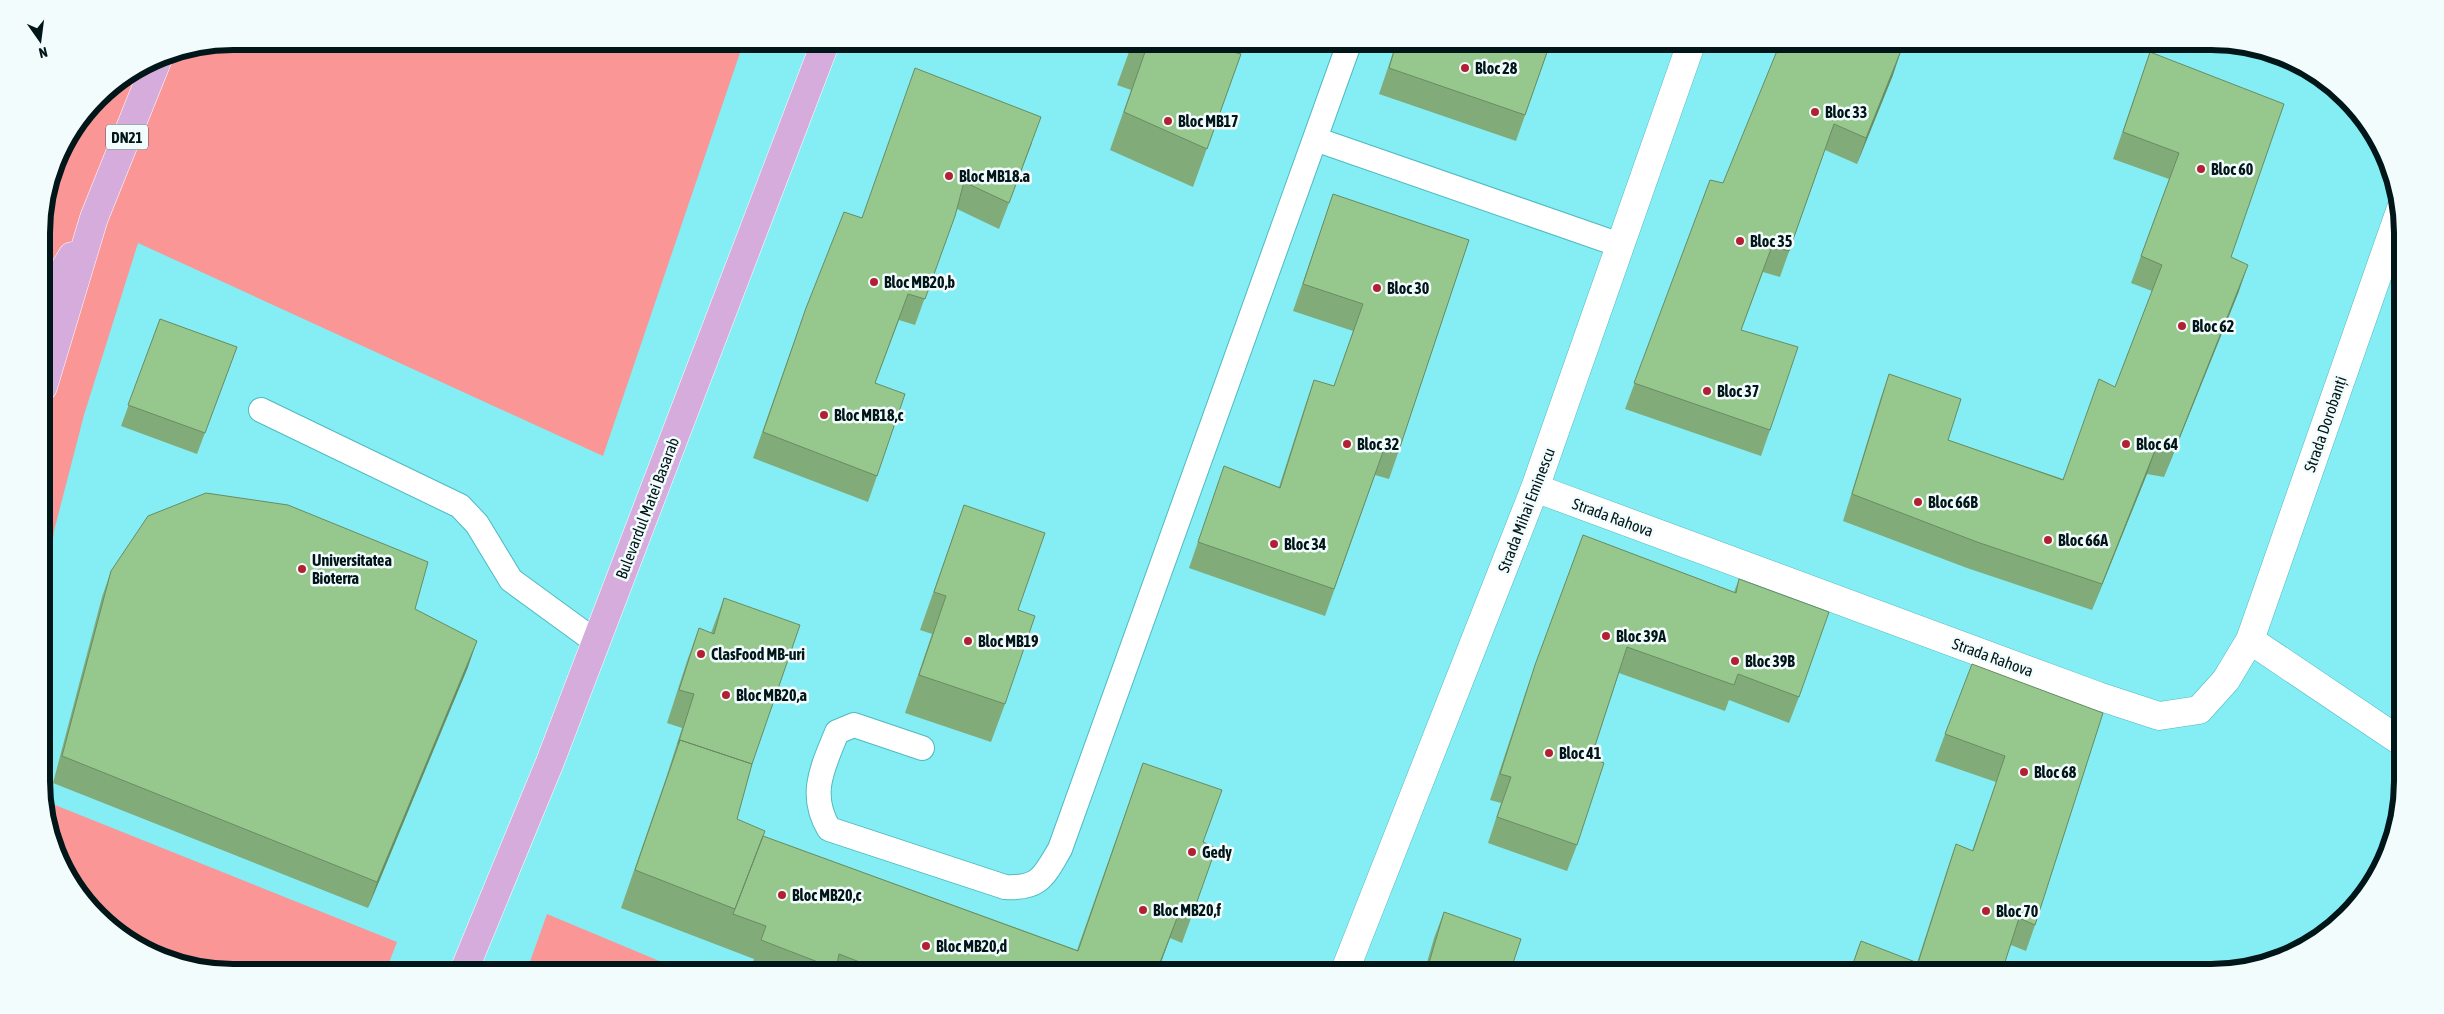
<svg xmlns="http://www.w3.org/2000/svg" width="2444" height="1014" font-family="'Asap Condensed',sans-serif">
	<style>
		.green { fill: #fa9695 }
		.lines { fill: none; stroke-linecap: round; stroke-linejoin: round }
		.lane-casing { stroke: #50bac1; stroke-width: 26 }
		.street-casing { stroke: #50bac1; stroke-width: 29 }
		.primary-casing { stroke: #fff; stroke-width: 29 }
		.lane { stroke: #fff; stroke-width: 24 }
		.street { stroke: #fff; stroke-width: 28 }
		.primary { stroke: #d6acdd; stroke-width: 28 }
		.wall { fill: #81ac7a }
		.shaded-wall { fill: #698c63 }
		.building { fill: #96c88e; stroke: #698c63 }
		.poi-dot { fill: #b22032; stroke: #f3fcfd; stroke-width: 2 }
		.labels { text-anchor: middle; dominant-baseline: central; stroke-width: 5; stroke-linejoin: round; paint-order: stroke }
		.shield { fill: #f3fcfd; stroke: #4a5b5d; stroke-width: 1 }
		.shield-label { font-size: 15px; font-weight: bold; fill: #011618 }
		.poi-label { font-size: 16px; font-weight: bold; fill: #011618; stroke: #f3fcfd; text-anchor: start }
		.street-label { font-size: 16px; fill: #011618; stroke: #f3fcfd }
		.rim { fill: none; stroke: #011618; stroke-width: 6 }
	</style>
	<rect width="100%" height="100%" fill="#85edf4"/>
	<path class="green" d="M233 41H744L603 456 138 243 84 415 54 531 44 607 42 220 61 148 106 89 160 56Z
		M45 801 397 942 385 973H233L171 962 126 940 89 907 61 866 45 818Z
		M547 914 688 973H526Z"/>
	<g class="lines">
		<defs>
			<path id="lane" d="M1315 139 1620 245
				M261 410 460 506 477 524 511 580 596 642
				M922 748 854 725 837 732C823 767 808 794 829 829L1005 887C1040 889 1044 876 1060 849L1350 41"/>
			<path id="street" d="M1535 488 2098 696 2159 716 2199 710 2226 680 2250 640 2403 743
				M2250 640 2401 208
				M1344 973 1535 488 1692 41"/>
			<path id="primary" d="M42 307 72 256
				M43 387 94 218 159 56
				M463 973 550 762 826 41"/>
		</defs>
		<use href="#lane" class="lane-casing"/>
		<use href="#street" class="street-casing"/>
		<use href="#primary" class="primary-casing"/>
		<use href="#lane" class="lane"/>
		<use href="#street" class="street"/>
		<use href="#primary" class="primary"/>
	</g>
	<path class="wall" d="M1133 41 1226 50 1241 54 1193 187 1110 150 1131 90 1117 85Z
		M1397 41H1551L1516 141 1379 94Z
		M2150 52 2231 257 2239 291 2164 477 2147 474 2092 610 1967 568 1843 521 1880 400 1889 374 1948 440 2063 479 2115 387 2152 291 2131 283 2169 179 2113 159Z
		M1893 75 1857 164 1825 150 1780 277 1763 272 1741 330 1770 430 1761 456 1625 409 1710 180 1723 183Z
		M1032 143 999 229 957 209 915 325 899 320 875 383 877 476 868 502 753 458 806 308 862 218Z
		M1333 194 1469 240 1398 453 1389 479 1375 475 1325 616 1189 568 1224 466 1279 487 1305 406 1314 380 1334 386 1353 331 1293 311Z
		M160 319 237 347 197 454 121 426Z
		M964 505 1018 610 1005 704 991 742 905 713 932 634 920 630Z
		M1583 535 1734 592 1739 579 1799 697 1789 723 1729 700 1725 711 1619 673 1591 758 1577 845 1567 871 1488 843 1501 803 1490 800 1526 691Z
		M111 571 415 609 468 667 368 908 53 783 102 597Z
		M724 598 752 764 737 819 763 836 1077 950 1143 763 1203 842 1194 910 1182 943 1170 938 1157 973H749L754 959 621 908 666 778 682 728 667 723 687 661 699 628 711 633Z
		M2103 713 2035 925 2026 951 2011 945 2001 972H1850L1861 941 1917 963 1947 870 1956 844 1972 851 1996 782 1935 761 1945 734Z
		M1444 912 1510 972 1424 973 1434 938Z"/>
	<path class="shaded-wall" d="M1902 48 1893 75 1857 164 1866 138Z
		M2248 265 2239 291 2164 477 2174 451Z
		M2156 448 2147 474 2092 610 2102 584Z
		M477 641 468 667 368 908 377 882Z
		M1182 905 1157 973H1156Z"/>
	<path class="building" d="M1133 41H1229L1226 50 1241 54 1207 149 1124 112 1145 52 1131 47Z
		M1397 41H1551L1525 115 1389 68Z
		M1781 41H1883L1902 48 1866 138 1834 124 1789 251 1772 246 1741 330 1798 347 1770 430 1634 383 1710 180 1723 183Z
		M2150 52 2284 104 2231 257 2248 265 2174 451 2156 448 2102 584 1977 542 1852 494 1889 374 1961 399 1948 440 2063 480 2099 379 2115 387 2162 265 2141 256 2179 153 2123 132Z
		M915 68 1041 117 1009 203 964 182 955 216 925 299 908 294 875 383 905 394 877 476 763 432 806 308 844 212 862 218Z
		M1333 194 1469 240 1398 453 1384 449 1334 589 1198 542 1224 466 1280 488 1314 380 1334 386 1363 304 1303 284Z
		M160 319 237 347 205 433 128 405Z
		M206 493 288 505 428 562 415 609 477 641 377 882 62 756 111 571 148 516Z
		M964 505 1045 533 1018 610 1035 616 1005 704 919 675 946 596 934 592Z
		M1583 535 1736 593 1739 579 1829 612 1799 697 1738 674 1734 685 1627 647 1591 758 1604 763 1577 845 1497 817 1511 777 1500 774 1535 665Z
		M724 598 800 625 752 764 680 740 678 744 694 694 679 690 699 628 714 634Z
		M1972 664 2103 713 2035 925 2019 918 2005 962 2001 972H1850L1861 941 1918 963 1956 844 1973 851 2005 756 1945 734Z
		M680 740 752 764 737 819 765 831 735 909 635 870Z
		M1143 763 1222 790 1203 842 1216 848 1194 910 1182 905 1156 973H888L839 954 836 969 761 940 766 926 733 914 763 836 1078 951Z
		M1444 912 1521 939 1510 972 1426 973Z"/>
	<g class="poi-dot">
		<circle cx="1465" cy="68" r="5"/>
		<circle cx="1815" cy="112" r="5"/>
		<circle cx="1168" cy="121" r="5"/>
		<circle cx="2201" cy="169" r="5"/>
		<circle cx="949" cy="176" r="5"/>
		<circle cx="1740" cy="241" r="5"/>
		<circle cx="874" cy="282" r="5"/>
		<circle cx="1377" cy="288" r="5"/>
		<circle cx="2182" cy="326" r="5"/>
		<circle cx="1707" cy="391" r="5"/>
		<circle cx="824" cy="415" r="5"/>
		<circle cx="1347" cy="444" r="5"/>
		<circle cx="2126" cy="444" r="5"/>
		<circle cx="1918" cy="502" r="5"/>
		<circle cx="2048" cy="540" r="5"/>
		<circle cx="1274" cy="544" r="5"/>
		<circle cx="302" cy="569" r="5"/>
		<circle cx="1606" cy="636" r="5"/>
		<circle cx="968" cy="641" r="5"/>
		<circle cx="701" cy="654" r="5"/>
		<circle cx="1735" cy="661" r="5"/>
		<circle cx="726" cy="695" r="5"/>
		<circle cx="1549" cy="753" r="5"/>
		<circle cx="2024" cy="772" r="5"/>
		<circle cx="1192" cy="852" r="5"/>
		<circle cx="782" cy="895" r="5"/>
		<circle cx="1143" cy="910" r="5"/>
		<circle cx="1986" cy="911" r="5"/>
		<circle cx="926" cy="946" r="5"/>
	</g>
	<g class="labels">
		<rect class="shield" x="106" y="124.5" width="42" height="25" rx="4"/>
		<g class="shield-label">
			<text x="127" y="137">DN21</text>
		</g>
		<g class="poi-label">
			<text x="1475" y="68">Bloc 28</text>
			<text x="1825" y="112">Bloc 33</text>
			<text x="1178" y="121">Bloc MB17</text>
			<text x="2211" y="169">Bloc 60</text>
			<text x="959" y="176">Bloc MB18.a</text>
			<text x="1750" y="241">Bloc 35</text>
			<text x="884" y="282">Bloc MB20,b</text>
			<text x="1387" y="288">Bloc 30</text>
			<text x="2192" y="326">Bloc 62</text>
			<text x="1717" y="391">Bloc 37</text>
			<text x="834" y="415">Bloc MB18,c</text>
			<text x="1357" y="444">Bloc 32</text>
			<text x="2136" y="444">Bloc 64</text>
			<text x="1928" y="502">Bloc 66B</text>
			<text x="2058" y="540">Bloc 66A</text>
			<text x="1284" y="544">Bloc 34</text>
			<text x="312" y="560">Universitatea<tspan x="312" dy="18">Bioterra</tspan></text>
			<text x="1616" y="636">Bloc 39A</text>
			<text x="978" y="641">Bloc MB19</text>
			<text x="711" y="654">ClasFood MB-uri</text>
			<text x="1745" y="661">Bloc 39B</text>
			<text x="736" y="695">Bloc MB20,a</text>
			<text x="1559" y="753">Bloc 41</text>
			<text x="2034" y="772">Bloc 68</text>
			<text x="1202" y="852">Gedy</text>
			<text x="792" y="895">Bloc MB20,c</text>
			<text x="1153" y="910">Bloc MB20,f</text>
			<text x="1996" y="911">Bloc 70</text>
			<text x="936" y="946">Bloc MB20,d</text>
		</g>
		<g class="street-label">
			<text transform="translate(2325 424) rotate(-71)">Strada Dorobanți</text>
			<text transform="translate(647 508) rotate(-69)">Bulevardul Matei Basarab</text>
			<text transform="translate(1526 510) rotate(-69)">Strada Mihai Eminescu</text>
			<text transform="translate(1613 517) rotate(20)">Strada Rahova</text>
			<text transform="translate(1993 657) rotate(20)">Strada Rahova</text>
		</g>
	</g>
	<path d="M0 0H2444V1014H0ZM233 50H2211A183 183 0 0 1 2394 233V781A183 183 0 0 1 2211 964H233A183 183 0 0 1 50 781V233A183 183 0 0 1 233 50Z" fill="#f3fcfd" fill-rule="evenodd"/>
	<path class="rim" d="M233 50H2211A183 183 0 0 1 2394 233V781A183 183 0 0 1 2211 964H233A183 183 0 0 1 50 781V233A183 183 0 0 1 233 50Z"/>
	<g transform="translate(40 40) rotate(166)" stroke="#f3fcfd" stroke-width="4" paint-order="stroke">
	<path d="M0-4L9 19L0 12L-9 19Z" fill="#011618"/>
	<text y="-8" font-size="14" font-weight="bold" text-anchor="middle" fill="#011618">N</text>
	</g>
</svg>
